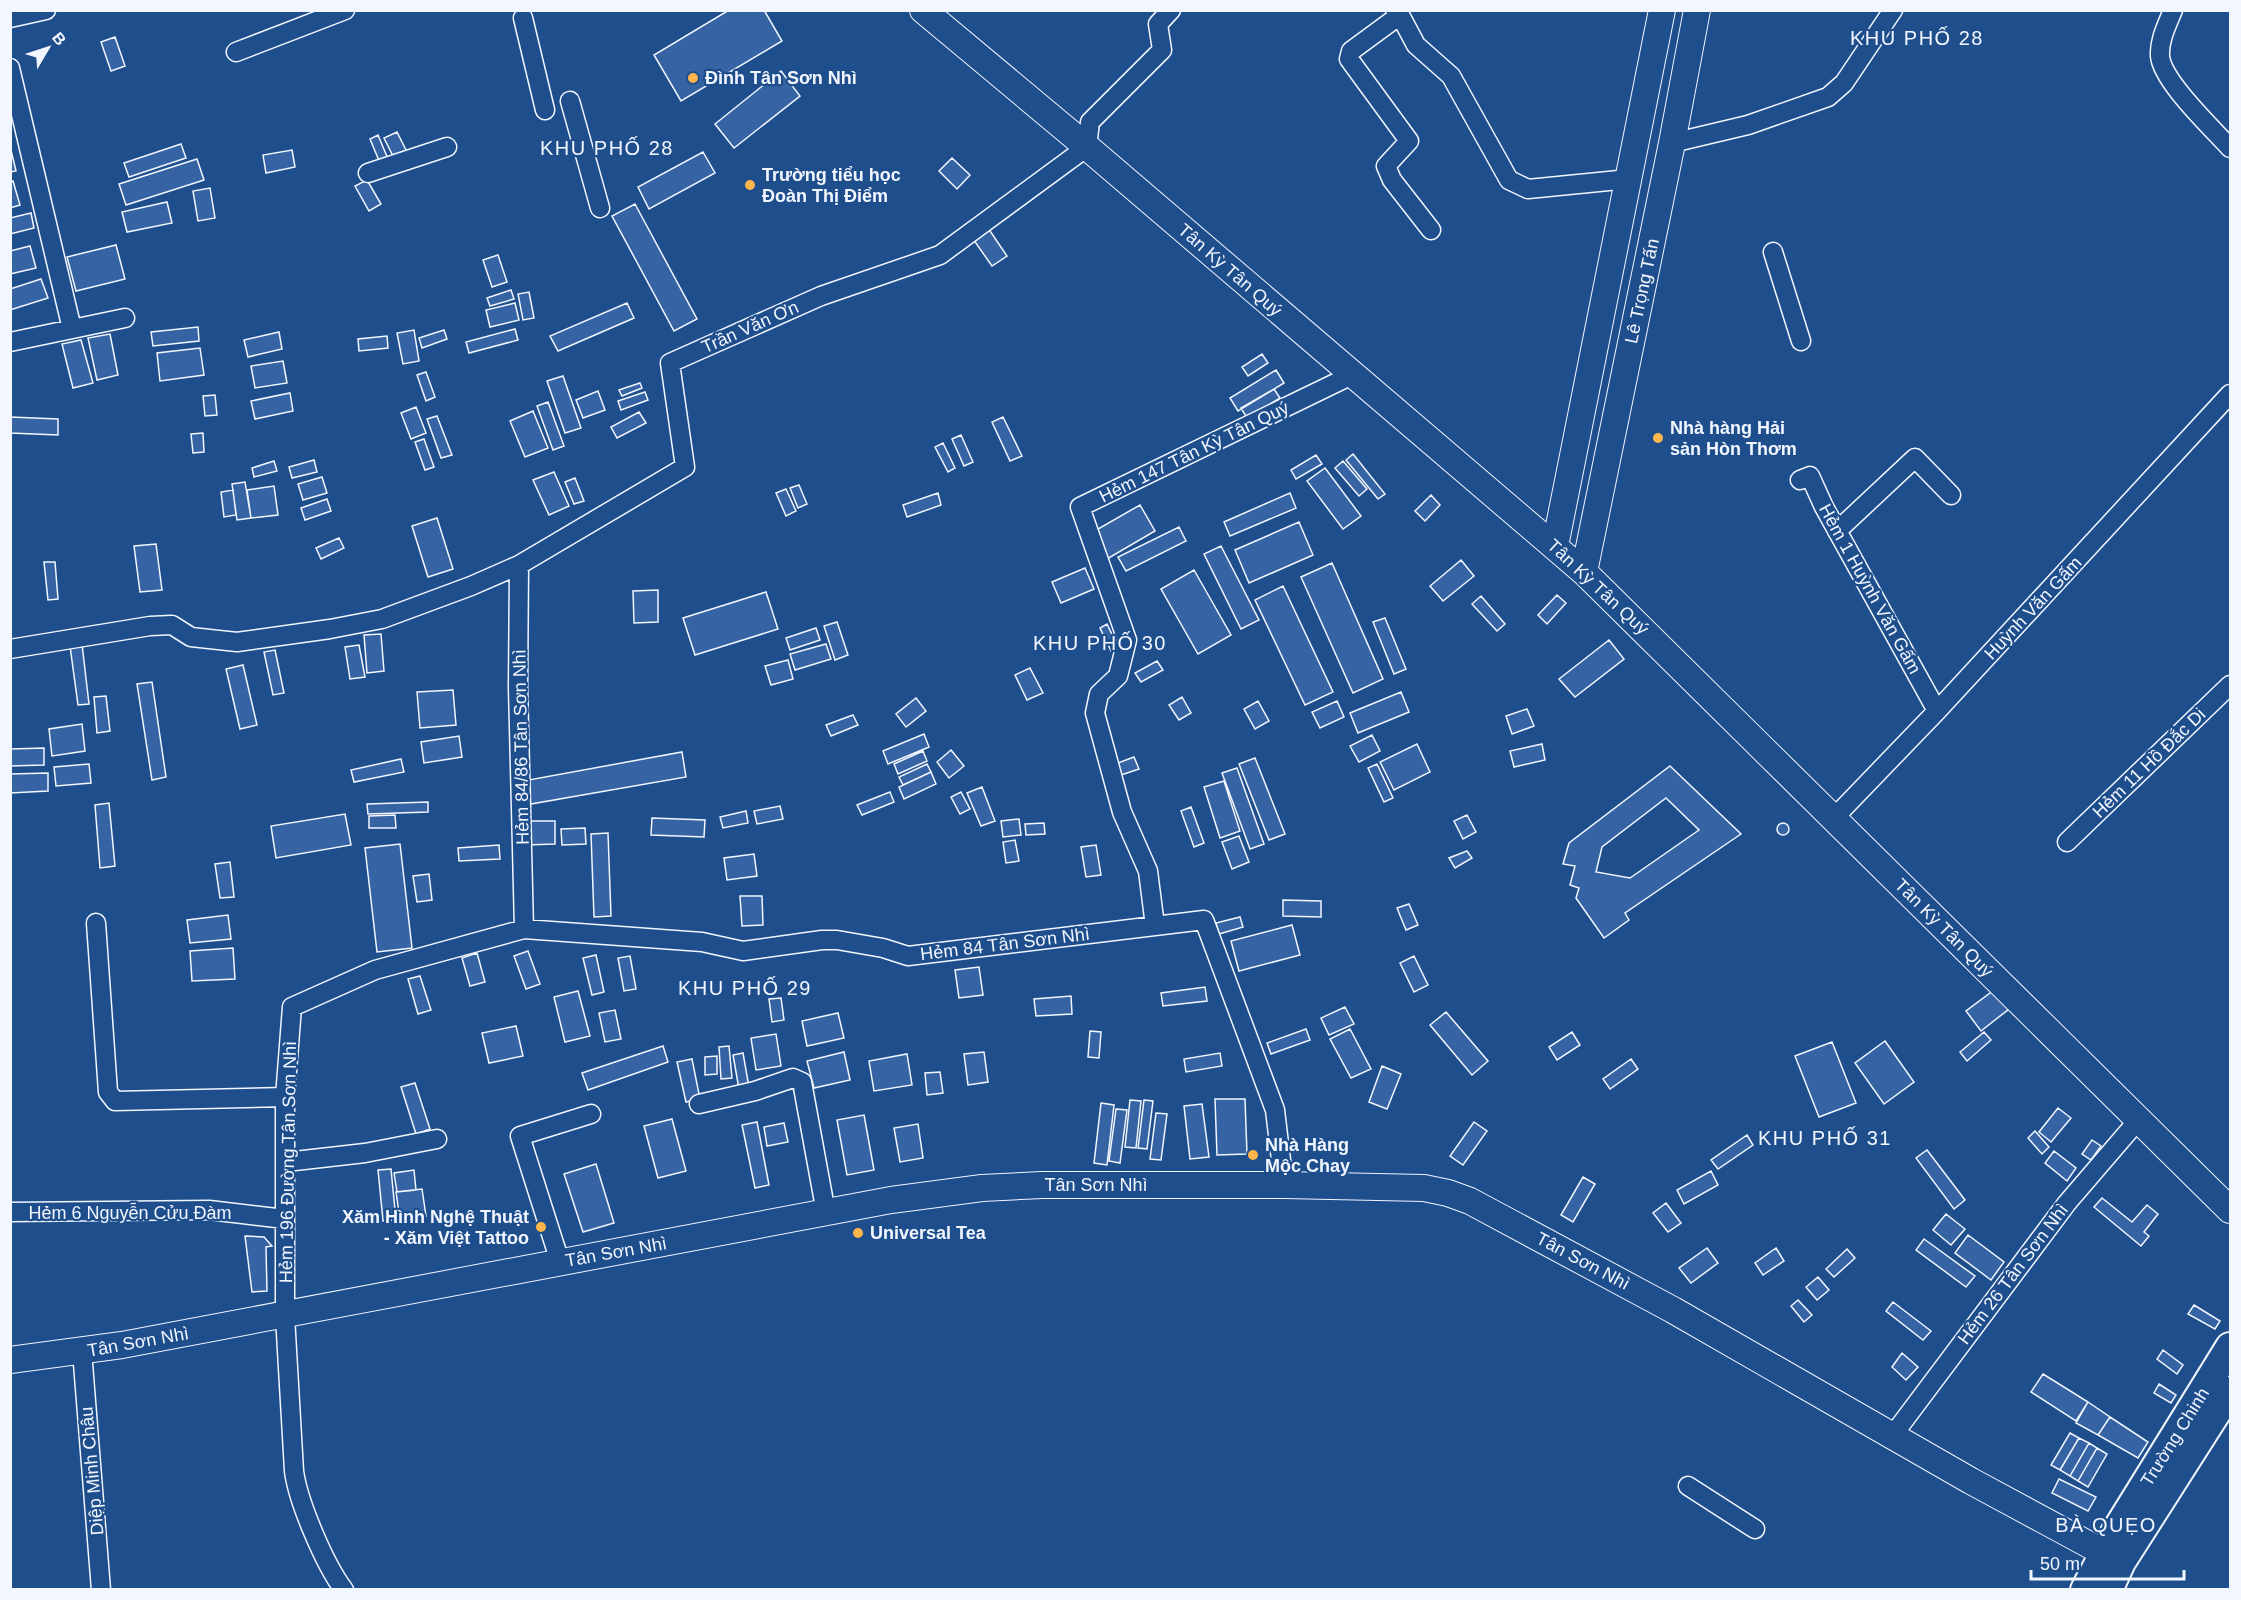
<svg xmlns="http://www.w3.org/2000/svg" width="2241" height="1600" font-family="Arial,sans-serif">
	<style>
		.building { fill: #3563a3; stroke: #f2f6ff; stroke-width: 1.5; fill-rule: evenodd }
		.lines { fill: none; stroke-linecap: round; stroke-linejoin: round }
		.street-casing { stroke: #f2f6ff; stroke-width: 21 }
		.secondary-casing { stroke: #f2f6ff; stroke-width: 28 }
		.primary-casing { stroke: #f2f6ff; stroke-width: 32 }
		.street { stroke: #1f4e8c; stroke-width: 18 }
		.secondary { stroke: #1f4e8c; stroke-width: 26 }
		.primary { stroke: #1f4e8c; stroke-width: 28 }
		.poi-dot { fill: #ffb74d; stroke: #1f4e8c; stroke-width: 2 }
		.labels { text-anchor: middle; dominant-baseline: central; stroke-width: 4.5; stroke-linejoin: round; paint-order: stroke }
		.poi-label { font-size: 18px; font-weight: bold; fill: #f2f6ff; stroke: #1f4e8c; text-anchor: start }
		.street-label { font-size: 18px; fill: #f2f6ff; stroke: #1f4e8c }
		.neighbourhood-label { font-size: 20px; letter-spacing: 1.5px; fill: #f2f6ff; stroke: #1f4e8c }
	</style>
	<rect width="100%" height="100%" fill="#1f4e8c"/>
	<path class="building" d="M729 10H764L782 41 681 101 654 55Z
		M115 37 125 66 111 71 101 42Z
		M781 71 800 96 734 148 715 124Z
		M397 132 407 152 394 158 384 138Z
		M378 135 388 159 380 163 370 139Z
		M181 144 186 158 129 177 124 163Z
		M10 146 16 171 10 172Z
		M292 150 295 167 266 173 263 155Z
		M703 152 715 173 649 209 638 187Z
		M952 158 970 175 957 189 939 171Z
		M197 159 204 180 126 205 119 184Z
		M367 180 381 204 369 211 355 186Z
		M13 181 20 205 10 208V182Z
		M210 188 215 218 198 221 193 191Z
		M167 202 172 223 127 232 122 212Z
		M635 204 697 319 674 331 612 216Z
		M31 213 34 228 10 234V218Z
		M988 228 1007 256 992 266 973 239Z
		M116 245 125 279 76 291 67 257Z
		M30 246 36 268 10 274V251Z
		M498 255 507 282 492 287 483 260Z
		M41 279 48 298 10 310V289Z
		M511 290 514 299 490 306 487 298Z
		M529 292 534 318 523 320 518 294Z
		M515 303 519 320 490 327 486 310Z
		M627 303 634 318 558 351 550 336Z
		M198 327 199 341 153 346 151 332Z
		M515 329 518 340 469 353 466 342Z
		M414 330 419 361 403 364 397 333Z
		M444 330 447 339 422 348 419 338Z
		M279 332 282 349 248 357 244 340Z
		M110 334 118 375 97 380 88 338Z
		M387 336 388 348 359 351 358 339Z
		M81 340 93 383 73 388 62 344Z
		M200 348 204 375 160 381 157 353Z
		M1262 354 1268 363 1248 376 1242 367Z
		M283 361 287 383 255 388 251 366Z
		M1276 370 1284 383 1238 411 1230 398Z
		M426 372 435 397 426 401 417 375Z
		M563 376 581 428 565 433 547 381Z
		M640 383 642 388 622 396 619 390Z
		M1274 389 1280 398 1247 418 1241 408Z
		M598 391 605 410 583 418 576 400Z
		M645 392 648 400 621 410 618 401Z
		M290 393 293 411 255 419 251 401Z
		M215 395 217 415 205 416 203 396Z
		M548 402 564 446 553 450 537 406Z
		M416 407 426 433 411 439 401 413Z
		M533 411 548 448 525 457 510 421Z
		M639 412 646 423 617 438 611 427Z
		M437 416 452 455 441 458 427 419Z
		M10 417 58 419V435L10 433Z
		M1003 417 1022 456 1010 461 992 422Z
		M203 433 204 452 193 453 191 434Z
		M961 435 973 462 964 466 952 439Z
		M424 439 434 467 425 470 415 442Z
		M943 443 955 468 948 472 935 447Z
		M1353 454 1385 494 1378 499 1346 460Z
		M1316 455 1322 464 1296 479 1291 470Z
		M314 460 317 472 292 478 289 467Z
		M274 461 277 471 254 477 252 468Z
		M1343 461 1367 489 1359 496 1335 468Z
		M1325 468 1361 516 1343 529 1307 481Z
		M554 472 569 506 549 515 533 480Z
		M322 477 327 493 303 500 298 484Z
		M575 478 584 501 574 504 565 482Z
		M245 482 251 518 237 520 232 484Z
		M799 485 807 504 798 508 790 488Z
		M274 486 278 515 251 518 247 490Z
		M786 489 796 511 786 516 776 493Z
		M233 490 236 515 224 517 221 492Z
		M938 493 941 505 907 517 903 505Z
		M1290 493 1296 508 1230 536 1224 522Z
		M1431 495 1440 505 1425 521 1415 511Z
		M327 499 331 511 305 520 301 508Z
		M1140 505 1155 531 1107 559 1091 533Z
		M437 518 453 569 428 577 412 526Z
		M1299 522 1313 555 1249 583 1235 550Z
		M1179 527 1186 541 1126 571 1118 557Z
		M339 538 344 548 321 559 316 548Z
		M156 544 162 590 140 592 134 546Z
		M1221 546 1259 620 1241 629 1204 554Z
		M1461 560 1474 576 1443 601 1430 586Z
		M44 562H55L58 599 48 600Z
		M1332 563 1383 679 1353 693 1301 577Z
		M1085 568 1094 589 1061 603 1052 582Z
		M1194 570 1231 635 1198 654 1161 589Z
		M1283 586 1333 692 1305 705 1255 600Z
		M658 590V622L634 623 633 591Z
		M766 592 778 629 695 655 683 618Z
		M1557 595 1566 603 1547 624 1538 615Z
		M1481 596 1505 624 1497 631 1472 604Z
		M1385 618 1406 669 1394 674 1373 622Z
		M837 622 848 655 835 660 824 626Z
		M1107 624 1118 647 1111 651 1100 628Z
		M816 628 820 640 790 650 786 638Z
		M381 634 384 671 367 673 364 635Z
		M1609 640 1624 659 1575 697 1559 679Z
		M82 644 89 704 78 705 70 646Z
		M826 644 831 659 795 670 790 654Z
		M359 645 365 677 350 679 345 647Z
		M275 650 284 693 273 695 264 652Z
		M788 660 793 679 771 685 765 666Z
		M1157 661 1163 670 1141 682 1135 673Z
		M243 665 257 725 240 729 226 669Z
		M1030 668 1043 693 1027 700 1015 675Z
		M152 682 166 777 152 780 137 684Z
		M453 690 456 725 420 728 417 692Z
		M1401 692 1409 712 1358 733 1350 713Z
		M106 696 110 731 97 733 94 697Z
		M1182 697 1191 713 1179 720 1169 705Z
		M916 698 926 711 906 727 896 714Z
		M1258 701 1269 721 1255 729 1244 709Z
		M1337 701 1344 717 1320 728 1312 712Z
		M1527 709 1534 726 1512 734 1506 716Z
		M853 715 858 725 831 736 826 725Z
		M82 724 85 751 52 756 49 729Z
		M924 734 929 747 888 764 883 751Z
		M1372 735 1380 751 1359 762 1350 746Z
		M459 736 462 757 424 763 421 742Z
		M1417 744 1430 772 1394 790 1380 762Z
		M1542 744 1545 760 1514 767 1510 751Z
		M44 748V765L10 766V749Z
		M951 750 964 766 949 778 937 762Z
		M923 751 927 761 898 774 894 764Z
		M682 752 686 777 525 805 523 781Z
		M1134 757 1139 769 1115 777 1110 766Z
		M1255 758 1285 834 1269 840 1239 764Z
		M401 759 404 772 354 782 351 770Z
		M89 764 91 783 56 786 54 767Z
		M927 764 931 772 903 785 899 777Z
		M1377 764 1393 798 1384 802 1368 768Z
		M1670 766 1741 834 1625 913 1629 920 1604 938 1576 898 1579 888 1570 885 1575 866 1563 864 1569 843ZM1666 798 1699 830 1630 878 1596 872 1602 847Z
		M1237 768 1264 844 1250 849 1222 773Z
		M931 772 936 784 904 799 899 787Z
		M48 773V791L10 793V774Z
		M1224 781 1240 831 1220 838 1204 787Z
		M982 787 995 821 981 826 967 793Z
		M890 792 894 802 862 815 857 805Z
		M961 792 970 809 960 814 951 797Z
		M428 802V812L368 814 367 804Z
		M109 803 115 866 100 868 95 805Z
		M780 806 783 819 757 824 754 811Z
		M1191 807 1204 843 1194 847 1181 811Z
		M746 811 748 823 723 828 720 817Z
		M345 814 351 845 276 858 271 826Z
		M395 815 396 828H369V816Z
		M1467 815 1476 832 1463 839 1454 821Z
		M652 818 705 820 704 837 651 835Z
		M1019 819 1021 835 1003 837 1001 821Z
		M525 821H555V844L525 845Z
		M1777 829a6 6 0 1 1 12 0a6 6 0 1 1-12 0Z
		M1044 823 1045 834 1026 835 1025 824Z
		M585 828 586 844 562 845 561 829Z
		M608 833 611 916 594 917 591 834Z
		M1239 836 1249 862 1232 869 1222 842Z
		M1015 840 1019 861 1006 863 1003 842Z
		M400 844 412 948 377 952 365 848Z
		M499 845 500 859 459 861 458 848Z
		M1096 845 1101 875 1086 877 1081 847Z
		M1467 851 1472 858 1455 868 1449 858Z
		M754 854 757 876 727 880 724 858Z
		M230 862 234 897 220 898 215 864Z
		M429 874 432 900 417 902 413 876Z
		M740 896H762L763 925 742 926Z
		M1283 900 1321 901V917L1283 916Z
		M1409 904 1418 925 1406 930 1397 908Z
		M228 915 231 939 190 943 187 920Z
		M1240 917 1243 927 1219 934 1216 923Z
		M1292 925 1300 955 1239 971 1231 941Z
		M233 948 235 979 192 981 190 951Z
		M528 951 540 984 526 989 514 956Z
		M477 953 485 982 470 986 462 958Z
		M596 955 604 992 592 995 583 958Z
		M630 956 636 989 624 991 618 958Z
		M1414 956 1428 985 1414 992 1400 963Z
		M979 967 983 995 959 998 955 970Z
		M420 976 431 1010 418 1014 408 979Z
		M1205 987 1207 1001 1163 1006 1161 993Z
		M1994 990 2009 1009 1981 1031 1966 1011Z
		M578 991 590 1036 565 1042 554 997Z
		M1071 996 1072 1014 1036 1016 1034 999Z
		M781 998 784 1020 772 1022 769 999Z
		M1345 1007 1354 1024 1329 1035 1321 1018Z
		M615 1010 621 1039 605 1042 599 1013Z
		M1446 1012 1488 1061 1472 1075 1430 1025Z
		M838 1013 844 1038 807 1046 802 1021Z
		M516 1026 523 1056 489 1063 482 1033Z
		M1306 1029 1310 1040 1271 1054 1267 1043Z
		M1350 1029 1371 1069 1351 1078 1330 1039Z
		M1090 1031 1101 1032 1099 1058 1088 1057Z
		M1572 1032 1580 1045 1557 1060 1549 1047Z
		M1984 1032 1991 1040 1967 1061 1960 1052Z
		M776 1034 781 1066 756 1070 751 1038Z
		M1885 1041 1914 1082 1884 1104 1855 1063Z
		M1832 1042 1856 1103 1819 1117 1795 1056Z
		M663 1046 668 1062 588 1090 582 1073Z
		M729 1046 732 1078 721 1079 719 1047Z
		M844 1052 850 1080 814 1088 807 1061Z
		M984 1052 988 1082 968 1085 964 1054Z
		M743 1053 749 1087 739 1089 733 1055Z
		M1220 1053 1222 1066 1186 1072 1184 1059Z
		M907 1054 912 1085 874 1091 869 1061Z
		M717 1056V1074L705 1075V1057Z
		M692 1059 700 1099 686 1102 677 1062Z
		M1631 1059 1638 1069 1610 1089 1603 1079Z
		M1382 1066 1401 1074 1387 1109 1369 1102Z
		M940 1072 943 1093 927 1095 925 1073Z
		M415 1083 430 1129 416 1134 401 1087Z
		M1215 1099H1245L1247 1154 1217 1155Z
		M1130 1100 1141 1101 1136 1148 1125 1147Z
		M1144 1100 1153 1101 1147 1149 1138 1148Z
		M1101 1103 1114 1105 1107 1165 1094 1163Z
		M1202 1104 1209 1157 1190 1159 1184 1106Z
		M2058 1108 2071 1118 2051 1142 2039 1132Z
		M1116 1109 1127 1110 1120 1163 1109 1161Z
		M1156 1113 1167 1114 1161 1160 1150 1159Z
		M864 1115 874 1170 847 1175 837 1120Z
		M672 1119 686 1171 658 1178 644 1126Z
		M757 1122 769 1185 755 1188 742 1125Z
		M1474 1122 1487 1131 1463 1165 1450 1156Z
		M784 1123 788 1142 767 1146 764 1127Z
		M918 1124 923 1158 900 1162 894 1128Z
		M2035 1131 2049 1147 2042 1154 2028 1138Z
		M1747 1135 1753 1145 1718 1169 1711 1160Z
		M2092 1140 2101 1146 2091 1160 2082 1154Z
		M1927 1150 1965 1200 1954 1209 1916 1158Z
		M2054 1151 2076 1168 2067 1181 2045 1163Z
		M596 1164 614 1223 583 1232 564 1174Z
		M391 1169 396 1220 383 1221 378 1170Z
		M414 1170 416 1190 397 1192 394 1173Z
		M1711 1171 1718 1185 1684 1204 1677 1190Z
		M1583 1177 1595 1184 1573 1222 1561 1215Z
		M422 1189 426 1216 400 1220 396 1192Z
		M2102 1198 2132 1222 2147 1205 2158 1214 2144 1232 2149 1236 2141 1246 2094 1207Z
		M1666 1203 1681 1223 1668 1232 1653 1213Z
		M1946 1214 1965 1229 1951 1245 1933 1230Z
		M1968 1235 2004 1262 1991 1280 1955 1253Z
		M245 1236 264 1237 272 1246 266 1247 267 1291 252 1292Z
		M1924 1239 1975 1276 1966 1287 1916 1250Z
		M1707 1248 1718 1263 1691 1283 1679 1268Z
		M1776 1248 1784 1261 1763 1275 1755 1263Z
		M1847 1249 1855 1258 1834 1277 1826 1269Z
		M1818 1277 1829 1290 1817 1300 1806 1287Z
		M1798 1300 1812 1315 1804 1322 1791 1306Z
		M1893 1302 1931 1331 1923 1340 1886 1311Z
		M2194 1305 2220 1321 2215 1329 2188 1314Z
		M2163 1350 2183 1365 2177 1374 2157 1359Z
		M1902 1353 1918 1367 1906 1380 1892 1367Z
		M2043 1374 2088 1402 2076 1421 2031 1392Z
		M2159 1384 2176 1395 2171 1403 2154 1393Z
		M2088 1402 2110 1417 2098 1435 2076 1423Z
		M2110 1417 2148 1442 2138 1458 2098 1435Z
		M2070 1433 2079 1438 2060 1470 2051 1465Z
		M2079 1438 2089 1443 2070 1476 2060 1470Z
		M2089 1443 2097 1448 2078 1481 2070 1476Z
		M2097 1448 2107 1454 2088 1487 2078 1481Z
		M2059 1479 2096 1497 2088 1511 2052 1493Z"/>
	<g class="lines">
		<defs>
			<path id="street" d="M1395 10 1400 15 1416 45 1451 76 1509 180 1528 189 1629 179
				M2173 10C2167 25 2159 40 2160 56 2162 81 2212 128 2230 148
				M1400 15 1351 51 1349 59 1409 141 1386 166 1392 180 1431 230
				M10 18 46 10
				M523 18 545 110
				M236 52 345 10
				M10 68 72 329
				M570 101 600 208
				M1672 143 1748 125 1828 97 1844 83 1893 10
				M368 173 447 147
				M1773 252 1801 341
				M10 342 125 318
				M1800 480 1810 476 1824 507 1937 711
				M1837 531 1915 458 1951 495
				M519 565 518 687 524 929
				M10 649 150 626 172 625 191 637 237 642 330 629 382 619 471 586 519 565 685 467 670 363 821 296 940 255 1087 147 1090 122 1162 50 1158 24 1171 10
				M1833 819 1937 711 2230 394
				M2067 842 2230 685
				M96 923 108 1092 115 1101 285 1097
				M1155 926 1148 871 1122 812 1095 713 1099 694 1118 676 1127 640 1080 507 1352 375
				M699 1104 755 1091 793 1078 802 1082 826 1213
				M286 1162 365 1153 437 1139
				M10 1212 209 1210 285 1219
				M560 1262 520 1136 591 1114
				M82 1351 101 1590
				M1893 1435 2067 1203 2140 1118
				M1688 1486 1755 1529
				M344 1590C325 1565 298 1502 294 1471L285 1316V1097L292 1007 375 970 524 929 702 942 743 951 822 940H837L883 948 908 956 1204 920 1275 1110 1284 1185"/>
			<path id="secondary" d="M923 10 1087 147 1584 572 2230 1210
				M1555 546 1662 10
				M1584 572 1672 143 1697 10
				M10 1360 122 1345 891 1200 982 1188 1042 1185H1284L1424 1188 1448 1193 1470 1201 1673 1310 1971 1481 2121 1562"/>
			<path id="primary" d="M2085 1590 2116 1531 2230 1347
				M2108 1590 2121 1562 2230 1391"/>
		</defs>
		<use href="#street" class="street-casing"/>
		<use href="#secondary" class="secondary-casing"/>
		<use href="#primary" class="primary-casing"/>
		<use href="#street" class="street"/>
		<use href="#secondary" class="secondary"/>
		<use href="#primary" class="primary"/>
	</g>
	<g class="poi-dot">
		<circle cx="693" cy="78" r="6"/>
		<circle cx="750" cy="185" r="6"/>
		<circle cx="1658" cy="438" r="6"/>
		<circle cx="1253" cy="1155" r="6"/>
		<circle cx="541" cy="1227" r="6"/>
		<circle cx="858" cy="1233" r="6"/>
	</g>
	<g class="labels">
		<g class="poi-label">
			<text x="705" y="78">Đình Tân Sơn Nhì</text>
			<text x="762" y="175">Trường tiểu học<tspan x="762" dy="21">Đoàn Thị Điểm</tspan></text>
			<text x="1670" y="428">Nhà hàng Hải<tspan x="1670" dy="21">sản Hòn Thơm</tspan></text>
			<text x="1265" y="1145">Nhà Hàng<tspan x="1265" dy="21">Mộc Chay</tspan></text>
			<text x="529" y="1217" text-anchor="end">Xăm Hình Nghệ Thuật<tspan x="529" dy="21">- Xăm Việt Tattoo</tspan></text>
			<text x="870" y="1233">Universal Tea</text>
		</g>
		<g class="street-label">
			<text transform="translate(1230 270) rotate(41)">Tân Kỳ Tân Quý</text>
			<text transform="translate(1642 291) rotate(-78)">Lê Trọng Tấn</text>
			<text transform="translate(750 327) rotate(-24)">Trần Văn Ơn</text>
			<text transform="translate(1194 452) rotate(-26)">Hẻm 147 Tân Kỳ Tân Quý</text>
			<text transform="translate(1598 587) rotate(43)">Tân Kỳ Tân Quý</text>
			<text transform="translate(1870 589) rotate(61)">Hẻm 1 Huỳnh Văn Gấm</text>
			<text transform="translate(2033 608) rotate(-47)">Huỳnh Văn Gấm</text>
			<text transform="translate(521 747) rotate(-91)">Hẻm 84/86 Tân Sơn Nhì</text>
			<text transform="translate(2149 763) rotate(-44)">Hẻm 11 Hồ Đắc Di</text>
			<text transform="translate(1944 928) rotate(45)">Tân Kỳ Tân Quý</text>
			<text transform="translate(1005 944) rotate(-7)">Hẻm 84 Tân Sơn Nhì</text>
			<text transform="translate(288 1162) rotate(-89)">Hẻm 196 Đường Tân Sơn Nhì</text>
			<text x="1096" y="1185">Tân Sơn Nhì</text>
			<text x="130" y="1213">Hẻm 6 Nguyễn Cửu Đàm</text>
			<text transform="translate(616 1252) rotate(-10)">Tân Sơn Nhì</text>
			<text transform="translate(1583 1261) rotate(28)">Tân Sơn Nhì</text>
			<text transform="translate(2013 1274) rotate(-53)">Hẻm 26 Tân Sơn Nhì</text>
			<text transform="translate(138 1342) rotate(-10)">Tân Sơn Nhì</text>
			<text transform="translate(2175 1437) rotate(-58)">Trường Chinh</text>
			<text transform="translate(92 1471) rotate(-95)">Diệp Minh Châu</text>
		</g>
		<g class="neighbourhood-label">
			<text x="1917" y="38">KHU PHỐ 28</text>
			<text x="607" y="148">KHU PHỐ 28</text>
			<text x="1100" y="643">KHU PHỐ 30</text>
			<text x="745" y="988">KHU PHỐ 29</text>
			<text x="1825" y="1138">KHU PHỐ 31</text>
			<text x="2106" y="1525">BÀ QUẸO</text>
		</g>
	</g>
	<rect width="2241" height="1600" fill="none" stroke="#f2f6ff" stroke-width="24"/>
	<g transform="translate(48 48) rotate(51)" stroke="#1f4e8c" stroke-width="4.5" paint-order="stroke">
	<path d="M0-4.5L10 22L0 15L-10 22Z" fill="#f2f6ff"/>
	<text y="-9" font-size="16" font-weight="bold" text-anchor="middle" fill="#f2f6ff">B</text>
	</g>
	<path d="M2031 1570v9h153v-9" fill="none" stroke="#f2f6ff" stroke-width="3"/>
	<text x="2040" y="1570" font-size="18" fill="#f2f6ff" stroke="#1f4e8c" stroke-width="4.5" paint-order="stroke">50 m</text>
</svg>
